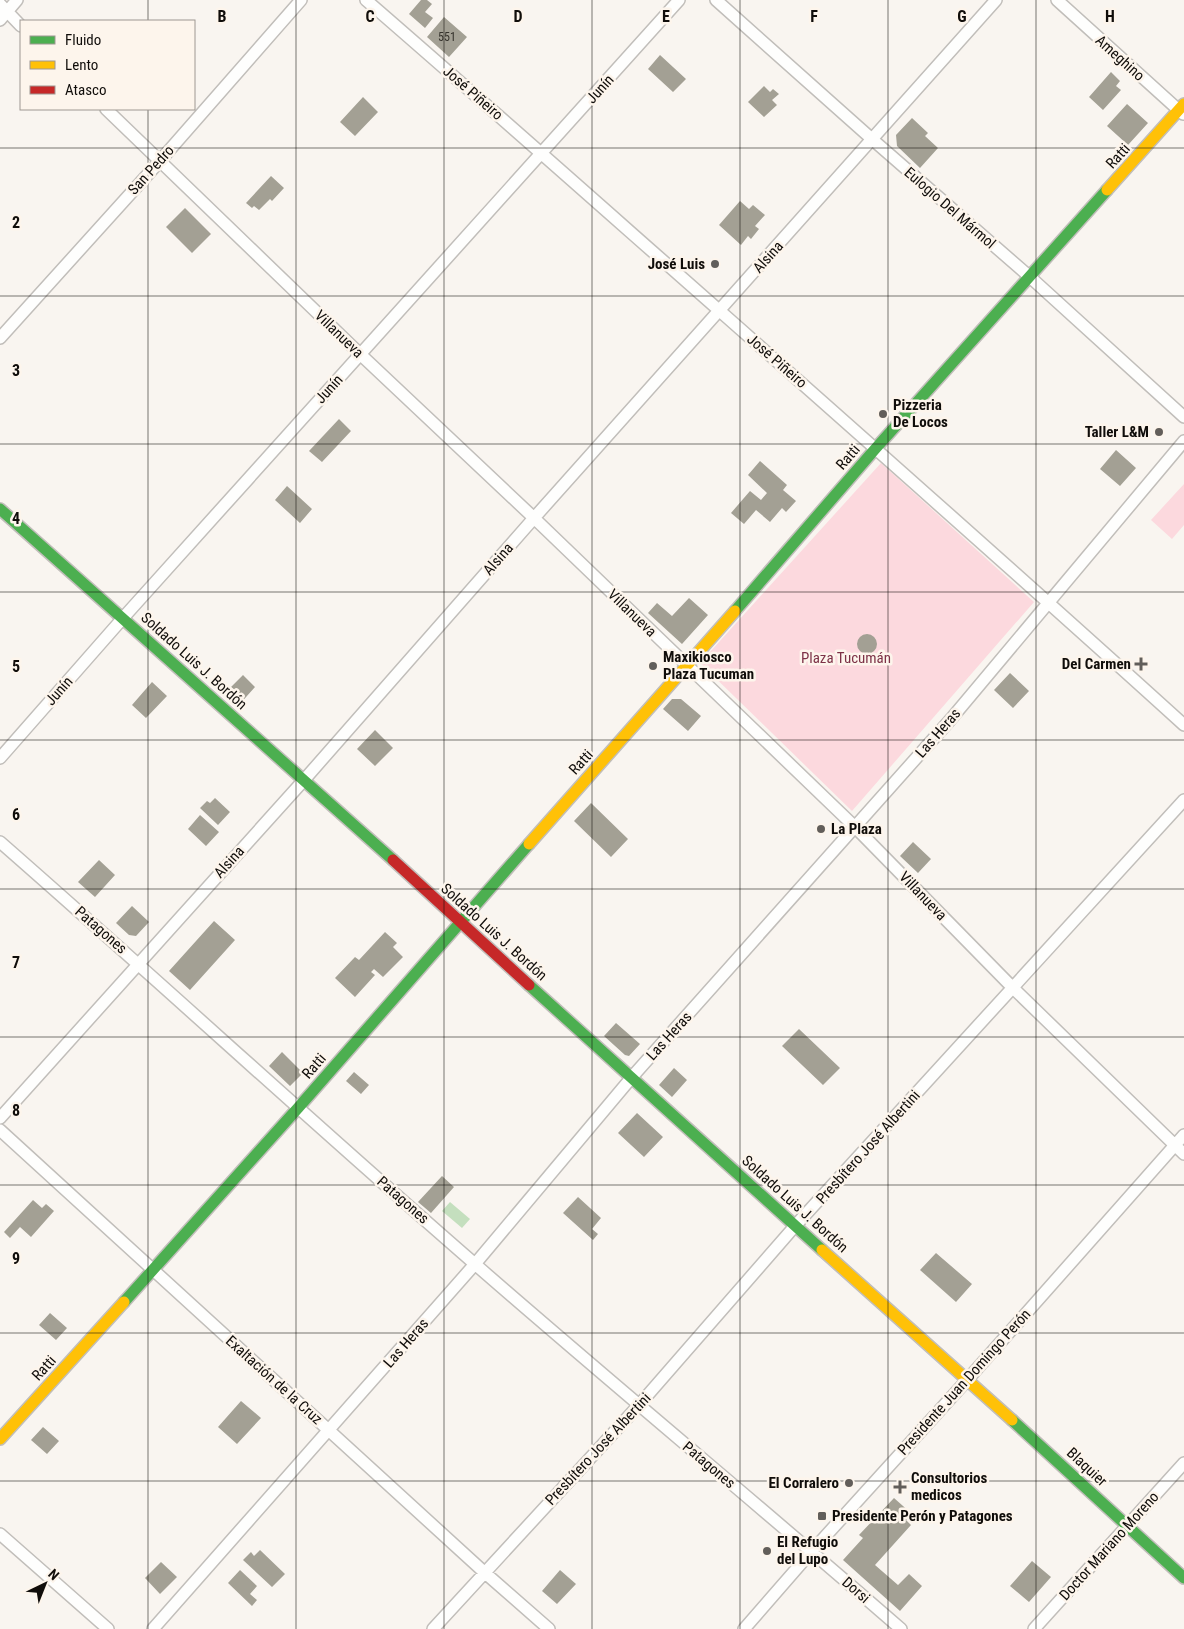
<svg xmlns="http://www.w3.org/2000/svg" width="1184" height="1629" font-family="'Roboto Condensed',sans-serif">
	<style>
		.green { fill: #fcd9de }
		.water { fill: #c4dfbe }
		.building { fill: #a3a094 }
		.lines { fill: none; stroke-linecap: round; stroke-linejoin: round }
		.street-casing { stroke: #c1beba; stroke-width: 14 }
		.fast-casing { stroke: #c1beba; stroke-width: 14 }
		.slow-casing { stroke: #c1beba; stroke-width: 14 }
		.jam-casing { stroke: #c1beba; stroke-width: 14 }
		.street { stroke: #fefefd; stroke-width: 11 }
		.fast { stroke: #4caf50; stroke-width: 11 }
		.slow { stroke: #ffc107; stroke-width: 11 }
		.jam { stroke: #c62828; stroke-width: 11 }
		.grid { fill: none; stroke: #100d0a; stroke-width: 1; stroke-opacity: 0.55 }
		.poi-dot { fill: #625e5a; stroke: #fdf5ec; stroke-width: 2 }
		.labels { text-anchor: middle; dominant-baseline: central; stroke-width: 5; stroke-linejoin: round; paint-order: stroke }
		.number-label { font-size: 12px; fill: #35322c }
		.street-label { font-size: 15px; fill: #100d0a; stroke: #fdf5ec }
		.poi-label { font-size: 15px; font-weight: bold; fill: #100d0a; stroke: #fdf5ec; text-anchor: start }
		.park-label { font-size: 15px; fill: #7d3247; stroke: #fdf5ec }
		.grid-label { font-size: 16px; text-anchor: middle; font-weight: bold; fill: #100d0a; stroke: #fdf5ec; stroke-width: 5; stroke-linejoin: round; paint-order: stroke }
	</style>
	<rect width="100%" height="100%" fill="#f9f5f0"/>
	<path class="green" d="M881 463 1034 602 852 811 700 663Z
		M1184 484V525L1172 539 1151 520Z"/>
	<path class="water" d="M450 1202 470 1219 462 1228 442 1211Z"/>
	<path class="building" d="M421 0H427L432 4 425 12 433 18 425 28 409 14Z
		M444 17 467 37 449 57 427 37Z
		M660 55 686 79 673 92 648 69Z
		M1111 72 1120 81 1116 86 1121 90 1103 110 1089 97Z
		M764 86 770 92 773 89 779 94 772 100 777 105 764 117 748 102Z
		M363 97 378 112 355 136 340 122Z
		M1127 104 1148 123 1128 145 1107 126Z
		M912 118 928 133 925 136 938 148 920 168 897 146 896 135Z
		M271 176 284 188 272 201 270 199 259 210 254 206 252 208 246 203Z
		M740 201 749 209 753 205 765 215 755 226 759 229 751 239 748 236 741 245 719 225Z
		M185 208 211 234 192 253 166 227Z
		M339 419 351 431 322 462 309 451Z
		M1116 450 1136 468 1120 486 1100 469Z
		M760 461 787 485 783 490 796 501 786 512 782 508 770 522 756 510 744 524 731 513 750 491 761 500 767 493 748 475Z
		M287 486 312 509 300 523 275 500Z
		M689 598 708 615 682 644 648 613 657 603 672 616Z
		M857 644a10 10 0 1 1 20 0a10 10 0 1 1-20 0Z
		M1010 673 1029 691 1013 708 994 690Z
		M243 675 255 687 238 706 228 697 235 690 231 687Z
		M152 682 167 696 146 718 132 705Z
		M672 699H681L701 716 688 731 663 709Z
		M375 730 393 748 375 766 357 749Z
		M215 798 230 812 218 825 200 808 207 801 210 803Z
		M591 803 628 839 611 857 574 821Z
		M200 815 219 832 206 846 188 829Z
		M913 842 931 859 918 873 900 856Z
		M99 860 115 875 95 897 78 882Z
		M132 906 149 922 136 936 129 935 116 923Z
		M214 921 235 940 190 990 169 971Z
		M385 932 397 943 393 947 403 957 383 977 374 969 371 972 375 975 355 997 335 978 355 957 359 960Z
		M616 1023 640 1044 629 1056 625 1055 604 1036Z
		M799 1029 840 1068 823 1085 782 1046Z
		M282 1052 303 1073 290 1086 269 1066Z
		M674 1068 687 1080 672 1097 659 1085Z
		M354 1072 369 1085 361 1094 346 1081Z
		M637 1113 663 1137 644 1157 618 1133Z
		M442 1176 454 1187 431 1213 418 1202Z
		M578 1197 601 1218 592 1229 598 1234 593 1240 563 1213Z
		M33 1200 42 1208 46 1204 54 1211 31 1237 20 1227 10 1238 4 1232Z
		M936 1253 972 1284 956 1302 920 1270Z
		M50 1313 67 1328 56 1340 39 1325Z
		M241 1401 261 1418 237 1444 218 1427Z
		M43 1427 59 1441 47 1454 31 1440Z
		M894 1498 912 1514 906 1520 911 1525 875 1565 898 1585 909 1574 922 1586 900 1611 843 1560 863 1538 859 1535Z
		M260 1550 285 1574 272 1587 243 1560 251 1552 254 1556Z
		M1032 1561 1051 1577 1029 1602 1010 1586Z
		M161 1562 177 1577 160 1594 145 1578Z
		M240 1570 257 1586 250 1594 257 1600 252 1606 228 1583Z
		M560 1570 576 1584 557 1604 542 1591Z"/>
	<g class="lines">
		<defs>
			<path id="street" d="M366 0C485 103 603 208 721 312 876 449 1031 586 1184 725
				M716 0 873 140 1030 277 1184 417
				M1057 0 1183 114
				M0 4 21 26
				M0 20 17 0
				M106 109 360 354 534 518 855 827 1013 988 1184 1154
				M0 338 159 162 301 0
				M0 758 123 618 679 0
				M0 842C160 982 316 1126 476 1265 617 1388 760 1506 901 1629
				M0 1118 304 780 534 518 996 0
				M0 1130 484 1572 549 1629
				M0 1534 108 1629
				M153 1629 475 1264 632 1077 951 719 1184 441
				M433 1629 639 1405 795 1226 1184 800
				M744 1629 812 1551 968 1379 1184 1135
				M1034 1629 1184 1463"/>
			<path id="fast" d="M0 509 393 860
				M735 611 876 448 1107 190
				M529 985 822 1250
				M124 1302 298 1108 529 844
				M1012 1420 1184 1578"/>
			<path id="slow" d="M1107 190 1184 104
				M529 844 735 611
				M822 1250 1012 1420
				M0 1439 124 1302"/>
			<path id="jam" d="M393 860 529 985"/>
		</defs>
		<use href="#street" class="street-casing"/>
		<use href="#fast" class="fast-casing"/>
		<use href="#slow" class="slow-casing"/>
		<use href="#jam" class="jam-casing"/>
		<use href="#street" class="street"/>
		<use href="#fast" class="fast"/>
		<use href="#slow" class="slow"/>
		<use href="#jam" class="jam"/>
	</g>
	<path class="grid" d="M148 0V21M296 0V1629M444 0V1629M592 0V1629M740 0V1629M888 0V1629M1036 0V1629M148 109V1629M0 148H1184M0 296H1184M0 444H1184M0 592H1184M0 740H1184M0 889H1184M0 1037H1184M0 1185H1184M0 1333H1184M0 1481H1184"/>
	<g class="poi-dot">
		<circle cx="715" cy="264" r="5"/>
		<circle cx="883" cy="414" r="5"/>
		<circle cx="1159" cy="432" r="5"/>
		<path d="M1138.5 656.5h5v5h5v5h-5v5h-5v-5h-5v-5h5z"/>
		<circle cx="653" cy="666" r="5"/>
		<circle cx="821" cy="829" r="5"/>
		<circle cx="849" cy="1483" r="5"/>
		<path d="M897.5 1479.5h5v5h5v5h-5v5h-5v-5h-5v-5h5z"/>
		<rect x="817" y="1511" width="10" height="10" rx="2.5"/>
		<circle cx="767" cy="1551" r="5"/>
	</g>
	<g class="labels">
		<g class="number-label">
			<text x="447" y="37">551</text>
		</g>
		<g class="street-label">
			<text transform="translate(1120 58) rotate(42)">Ameghino</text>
			<text transform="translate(600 89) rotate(-48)">Junín</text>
			<text transform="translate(473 93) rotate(41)">José Piñeiro</text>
			<text transform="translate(1118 156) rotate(-48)">Ratti</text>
			<text transform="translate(151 170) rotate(-48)">San Pedro</text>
			<text transform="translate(950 208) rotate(41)">Eulogio Del Mármol</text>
			<text transform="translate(768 257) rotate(-48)">Alsina</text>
			<text transform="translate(339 334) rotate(44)">Villanueva</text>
			<text transform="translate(777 361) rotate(41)">José Piñeiro</text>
			<text transform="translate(329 389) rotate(-48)">Junín</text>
			<text transform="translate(848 457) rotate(-49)">Ratti</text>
			<text transform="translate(498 559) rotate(-49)">Alsina</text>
			<text transform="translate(632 613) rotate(44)">Villanueva</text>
			<text transform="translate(194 661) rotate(42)">Soldado Luis J. Bordón</text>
			<text transform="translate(59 691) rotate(-49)">Junín</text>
			<text transform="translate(938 733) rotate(-49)">Las Heras</text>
			<text transform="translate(581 762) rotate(-48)">Ratti</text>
			<text transform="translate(229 862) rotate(-48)">Alsina</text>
			<text transform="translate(923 896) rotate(46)">Villanueva</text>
			<text transform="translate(101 930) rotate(41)">Patagones</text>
			<text transform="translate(494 932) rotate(42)">Soldado Luis J. Bordón</text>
			<text transform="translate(669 1036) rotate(-48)">Las Heras</text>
			<text transform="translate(314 1066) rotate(-49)">Ratti</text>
			<text transform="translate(868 1147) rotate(-48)">Presbítero José Albertini</text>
			<text transform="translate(403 1200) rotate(41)">Patagones</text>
			<text transform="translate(795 1204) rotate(42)">Soldado Luis J. Bordón</text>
			<text transform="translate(406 1343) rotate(-49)">Las Heras</text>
			<text transform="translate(44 1368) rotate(-48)">Ratti</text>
			<text transform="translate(274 1380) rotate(42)">Exaltación de la Cruz</text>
			<text transform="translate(964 1382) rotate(-48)">Presidente Juan Domingo Perón</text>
			<text transform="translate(598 1449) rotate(-47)">Presbítero José Albertini</text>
			<text transform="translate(709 1465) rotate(40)">Patagones</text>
			<text transform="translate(1087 1467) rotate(43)">Blaquier</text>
			<text transform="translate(1109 1546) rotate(-48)">Doctor Mariano Moreno</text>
			<text transform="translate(856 1590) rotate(41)">Dorsi</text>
		</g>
		<g class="poi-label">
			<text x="705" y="264" text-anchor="end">José Luis</text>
			<text x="893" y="405">Pizzeria<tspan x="893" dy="17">De Locos</tspan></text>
			<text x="1149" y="432" text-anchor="end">Taller L&amp;M</text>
			<text x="663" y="657">Maxikiosco<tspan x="663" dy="17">Plaza Tucuman</tspan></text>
			<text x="1131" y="664" text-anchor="end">Del Carmen</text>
			<text x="831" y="829">La Plaza</text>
			<text x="911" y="1478">Consultorios<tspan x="911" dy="17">medicos</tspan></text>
			<text x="839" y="1483" text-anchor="end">El Corralero</text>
			<text x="832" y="1516">Presidente Perón y Patagones</text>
			<text x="777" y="1542">El Refugio<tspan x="777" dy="17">del Lupo</tspan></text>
		</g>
		<g class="park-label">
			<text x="846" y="658">Plaza Tucumán</text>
		</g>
	</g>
	<g class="grid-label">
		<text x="222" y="22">B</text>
		<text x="370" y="22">C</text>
		<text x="518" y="22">D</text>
		<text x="666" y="22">E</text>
		<text x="814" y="22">F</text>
		<text x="962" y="22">G</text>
		<text x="1110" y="22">H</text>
		<text x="16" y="228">2</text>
		<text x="16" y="376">3</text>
		<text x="16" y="524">4</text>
		<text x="16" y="672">5</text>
		<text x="16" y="820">6</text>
		<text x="16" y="968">7</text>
		<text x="16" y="1116">8</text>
		<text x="16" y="1264">9</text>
	</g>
	<rect x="20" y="20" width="175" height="90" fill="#fdf5ec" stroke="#9e9892"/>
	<rect x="30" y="36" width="25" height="8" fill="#4caf50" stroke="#9e9892"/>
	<text x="65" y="45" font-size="15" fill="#100d0a">Fluido</text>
	<rect x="30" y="61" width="25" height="8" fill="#ffc107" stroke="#9e9892"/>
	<text x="65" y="70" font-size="15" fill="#100d0a">Lento</text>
	<rect x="30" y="86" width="25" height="8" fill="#c62828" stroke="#9e9892"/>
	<text x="65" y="95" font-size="15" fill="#100d0a">Atasco</text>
	<g transform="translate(45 1584) rotate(43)" stroke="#fdf5ec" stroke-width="4" paint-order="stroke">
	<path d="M0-4L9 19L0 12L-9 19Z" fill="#100d0a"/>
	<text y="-8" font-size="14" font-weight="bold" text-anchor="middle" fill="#100d0a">N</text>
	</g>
</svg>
